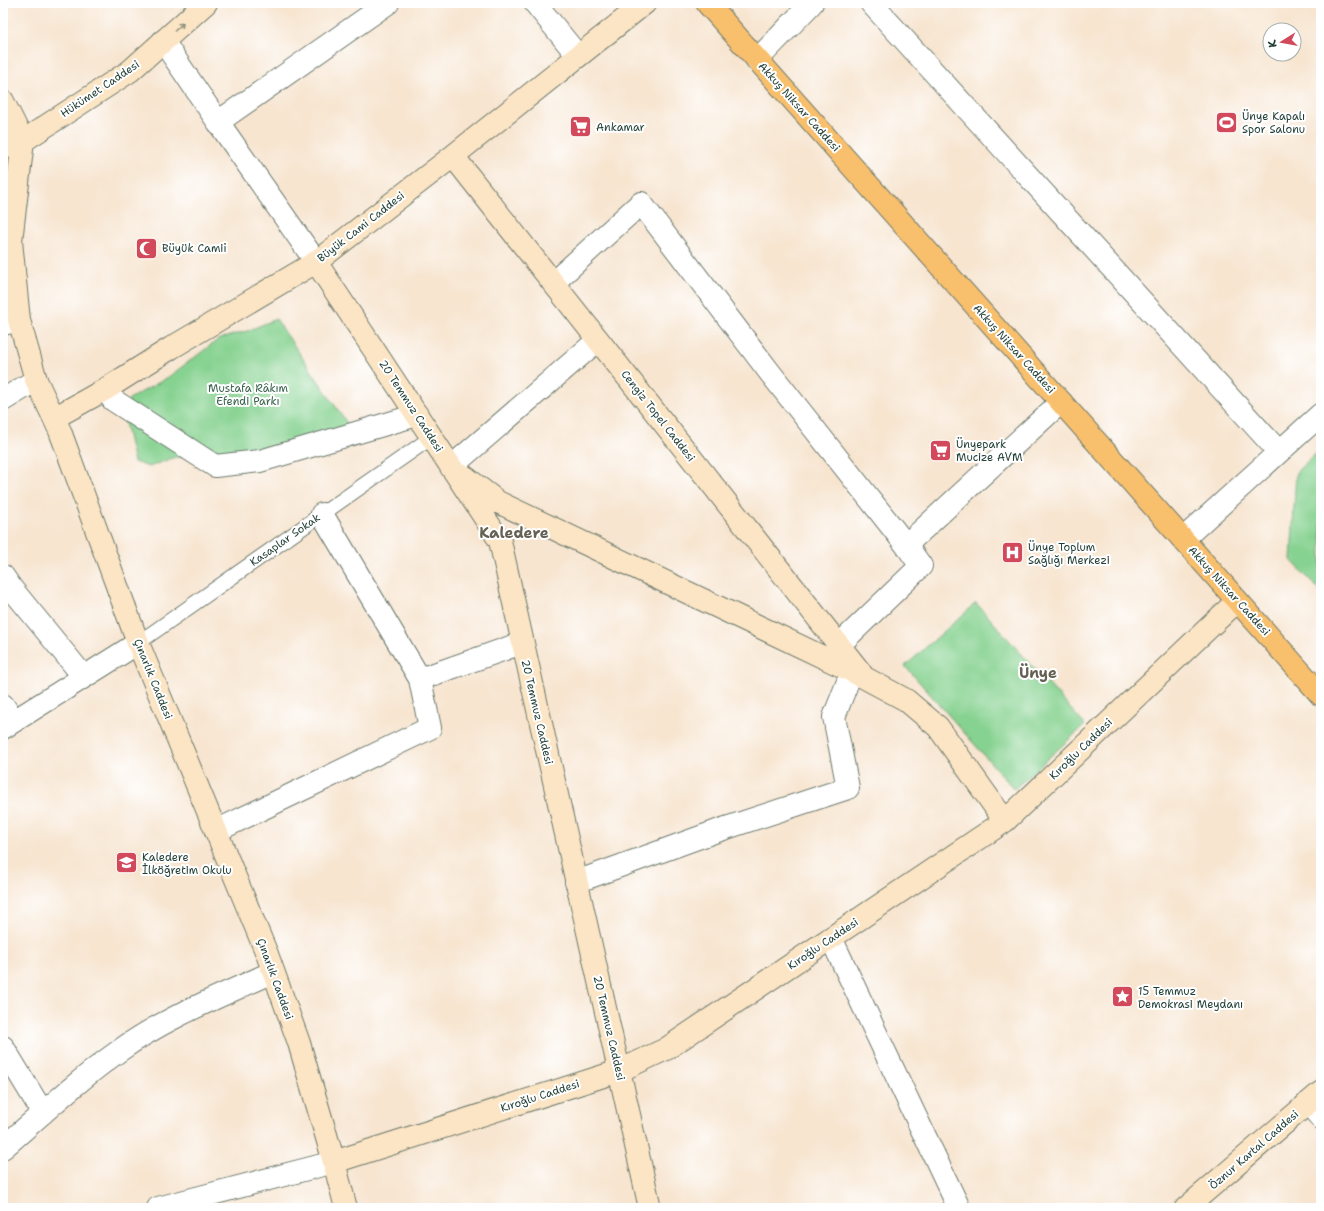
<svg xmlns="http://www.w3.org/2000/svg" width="1324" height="1211" font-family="'Shantell Sans',sans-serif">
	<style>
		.green { fill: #86d290; stroke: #528862 }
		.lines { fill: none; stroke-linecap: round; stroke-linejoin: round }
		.lane-casing { stroke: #6b786b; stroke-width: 16 }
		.street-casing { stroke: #6b786b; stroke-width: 24 }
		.secondary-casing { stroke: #6b786b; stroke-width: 24 }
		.primary-casing { stroke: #6b786b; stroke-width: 24 }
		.lane { stroke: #fff; stroke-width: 14 }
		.street { stroke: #fff; stroke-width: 22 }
		.secondary { stroke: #fce5c4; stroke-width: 22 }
		.primary { stroke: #f8bf6c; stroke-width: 22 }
		.oneway { stroke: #8e917c }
		.labels { text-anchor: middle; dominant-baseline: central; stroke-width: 4; stroke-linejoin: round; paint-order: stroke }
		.street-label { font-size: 11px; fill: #1f3d34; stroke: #fff }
		.poi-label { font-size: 11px; fill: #1f3d34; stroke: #fff; text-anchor: start }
		.park-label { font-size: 11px; fill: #39624b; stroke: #fff }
		.district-label { font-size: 15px; font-weight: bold; fill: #656153; stroke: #fff }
	</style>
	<rect width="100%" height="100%" fill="#fff"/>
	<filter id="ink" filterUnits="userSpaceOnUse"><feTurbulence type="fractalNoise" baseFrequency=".025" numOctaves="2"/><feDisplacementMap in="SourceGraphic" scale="8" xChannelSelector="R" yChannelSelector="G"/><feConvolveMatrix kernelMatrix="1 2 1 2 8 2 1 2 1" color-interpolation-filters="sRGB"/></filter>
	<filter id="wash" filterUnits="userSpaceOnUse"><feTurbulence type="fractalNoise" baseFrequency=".012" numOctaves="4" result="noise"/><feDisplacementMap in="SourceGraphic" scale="16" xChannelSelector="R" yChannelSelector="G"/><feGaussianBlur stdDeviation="0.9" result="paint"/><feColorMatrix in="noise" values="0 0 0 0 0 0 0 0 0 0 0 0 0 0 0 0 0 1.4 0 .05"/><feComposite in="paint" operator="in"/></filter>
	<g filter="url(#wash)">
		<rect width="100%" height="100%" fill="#f7e5d0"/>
		<path class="green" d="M276 319 349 426 257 455 213 458 175 457 149 467 134 462 125 423 129 399 167 378 219 339 247 331Z
			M1321 449V592L1291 560 1296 472Z
			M976 603 1085 725 1014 789 905 666Z"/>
	</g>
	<g filter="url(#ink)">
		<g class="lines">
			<defs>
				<path id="lane" d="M138 643 432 437"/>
				<path id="street" d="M535 3 578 56
					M871 3 1279 452
					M163 41 218 122
					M757 60 812 3
					M316 262 218 122 388 3
					M553 283 641 203 771 374 906 545
					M3 324 19 320
					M106 389 113 400 215 466 260 461 417 415
					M3 400 36 380
					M451 467 598 340
					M322 514 420 679
					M1183 539 1321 414
					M3 576 12 589 84 677
					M839 645 921 566 906 545 1061 402
					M3 705 14 721
					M3 728 138 643
					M216 831 430 728 420 679 522 643
					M576 882 717 831 848 788 834 717 852 671
					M831 938 959 1208
					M3 1047 43 1113
					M1308 1103 1321 1118
					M3 1148C41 1115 78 1080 119 1051 166 1017 221 996 273 972
					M158 1208 334 1162"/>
				<path id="secondary" d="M3 101 23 141
					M23 141 11 241 19 320 36 380 60 431 138 643 267 954 299 1043 334 1162 346 1208
					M3 148 23 141 130 71 206 3
					M453 156 861 673
					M316 262 500 541 650 1208
					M54 418 106 389 171 348 316 262 453 156 645 3
					M464 476 498 502 852 671 906 700 938 727 1005 821
					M334 1162 619 1071 666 1049 1005 821 1237 601
					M1186 1208 1321 1092"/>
				<path id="primary" d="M707 3 1321 695"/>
			</defs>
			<use href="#lane" class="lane-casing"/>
			<use href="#street" class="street-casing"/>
			<use href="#secondary" class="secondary-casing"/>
			<use href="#primary" class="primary-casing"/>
			<use href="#lane" class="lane"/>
			<use href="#street" class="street"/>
			<use href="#secondary" class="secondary"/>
			<use href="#primary" class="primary"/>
		</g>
		<defs><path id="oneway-shaft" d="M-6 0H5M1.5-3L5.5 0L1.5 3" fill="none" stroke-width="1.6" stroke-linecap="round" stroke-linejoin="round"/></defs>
		<use class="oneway" href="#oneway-shaft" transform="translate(179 27) rotate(-42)"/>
	</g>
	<defs>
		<symbol id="stadium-square" viewBox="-11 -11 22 22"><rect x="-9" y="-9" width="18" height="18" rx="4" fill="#d1495b" stroke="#fff"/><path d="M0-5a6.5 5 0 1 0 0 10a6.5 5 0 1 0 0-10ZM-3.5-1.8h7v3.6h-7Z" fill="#fff"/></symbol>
		<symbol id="supermarket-square" viewBox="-11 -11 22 22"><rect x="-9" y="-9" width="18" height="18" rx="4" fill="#d1495b" stroke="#fff"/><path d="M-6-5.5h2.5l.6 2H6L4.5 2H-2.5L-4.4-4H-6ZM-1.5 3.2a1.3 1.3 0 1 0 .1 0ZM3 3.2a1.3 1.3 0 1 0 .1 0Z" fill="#fff"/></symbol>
		<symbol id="mosque-square" viewBox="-11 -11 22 22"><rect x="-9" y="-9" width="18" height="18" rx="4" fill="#d1495b" stroke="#fff"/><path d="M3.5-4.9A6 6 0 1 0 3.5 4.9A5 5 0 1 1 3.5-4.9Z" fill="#fff"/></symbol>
		<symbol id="hospital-square" viewBox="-11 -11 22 22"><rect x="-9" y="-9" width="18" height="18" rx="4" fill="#d1495b" stroke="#fff"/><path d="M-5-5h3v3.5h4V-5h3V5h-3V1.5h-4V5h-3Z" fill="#fff"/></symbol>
		<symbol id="school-square" viewBox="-11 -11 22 22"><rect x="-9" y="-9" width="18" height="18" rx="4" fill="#d1495b" stroke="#fff"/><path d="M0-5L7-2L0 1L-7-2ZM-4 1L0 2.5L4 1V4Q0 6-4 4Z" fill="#fff"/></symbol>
		<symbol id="sight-square" viewBox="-11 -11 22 22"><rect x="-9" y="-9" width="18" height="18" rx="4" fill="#d1495b" stroke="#fff"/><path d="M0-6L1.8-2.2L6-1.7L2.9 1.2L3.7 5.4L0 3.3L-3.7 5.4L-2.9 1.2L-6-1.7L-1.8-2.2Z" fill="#fff"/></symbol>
	</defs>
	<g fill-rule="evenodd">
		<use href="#stadium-square" x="1214" y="110" width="25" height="25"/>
		<use href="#supermarket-square" x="568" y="114" width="25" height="25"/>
		<use href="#mosque-square" x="134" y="236" width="25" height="25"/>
		<use href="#supermarket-square" x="928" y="438" width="25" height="25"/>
		<use href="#hospital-square" x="1000" y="540" width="25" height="25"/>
		<use href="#school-square" x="114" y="850" width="25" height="25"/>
		<use href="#sight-square" x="1110" y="984" width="25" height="25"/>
	</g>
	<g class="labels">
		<g class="street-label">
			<text transform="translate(100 89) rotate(-34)">Hükümet Caddesi</text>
			<text transform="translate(799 107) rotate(48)">Akkuş Niksar Caddesi</text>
			<text transform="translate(361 227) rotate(-38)">Büyük Cami Caddesi</text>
			<text transform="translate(1014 349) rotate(48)">Akkuş Niksar Caddesi</text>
			<text transform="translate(411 406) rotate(57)">20 Temmuz Caddesi</text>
			<text transform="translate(658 416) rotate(52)">Cengiz Topel Caddesi</text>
			<text transform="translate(285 540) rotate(-35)">Kasaplar Sokak</text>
			<text transform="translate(1229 591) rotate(48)">Akkuş Niksar Caddesi</text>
			<text transform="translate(153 679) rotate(68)">Çınarlık Caddesi</text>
			<text transform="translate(537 712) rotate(77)">20 Temmuz Caddesi</text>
			<text transform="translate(1081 749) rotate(-44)">Kıroğlu Caddesi</text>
			<text transform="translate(823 944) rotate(-34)">Kıroğlu Caddesi</text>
			<text transform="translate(275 979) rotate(70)">Çınarlık Caddesi</text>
			<text transform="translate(609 1028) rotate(77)">20 Temmuz Caddesi</text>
			<text transform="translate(540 1096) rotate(-18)">Kıroğlu Caddesi</text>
			<text transform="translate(1254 1150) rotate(-41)">Öznur Kartal Caddesi</text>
		</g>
		<g class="poi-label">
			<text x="1242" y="116">Ünye Kapalı<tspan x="1242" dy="13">Spor Salonu</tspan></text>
			<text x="596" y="127">Ankamar</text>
			<text x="162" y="248">Büyük Camii</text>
			<text x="956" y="444">Ünyepark<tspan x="956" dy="13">Mucize AVM</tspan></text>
			<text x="1028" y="547">Ünye Toplum<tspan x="1028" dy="13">Sağlığı Merkezi</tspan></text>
			<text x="142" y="857">Kaledere<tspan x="142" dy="13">İlköğretim Okulu</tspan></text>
			<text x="1138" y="991">15 Temmuz<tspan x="1138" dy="13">Demokrasi Meydanı</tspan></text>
		</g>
		<g class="park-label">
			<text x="248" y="388">Mustafa Râkım<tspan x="248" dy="13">Efendi Parkı</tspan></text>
		</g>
		<g class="district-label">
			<text x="514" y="533">Kaledere</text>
			<text x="1038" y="673">Ünye</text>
		</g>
	</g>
	<rect width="1324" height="1211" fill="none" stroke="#fff" stroke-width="16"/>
	<g transform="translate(1282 42) rotate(259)"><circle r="19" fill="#ffffff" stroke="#a5b1ae"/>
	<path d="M0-3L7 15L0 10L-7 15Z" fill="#d1495b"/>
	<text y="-6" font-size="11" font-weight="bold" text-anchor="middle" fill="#1f3d34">K</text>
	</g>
</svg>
